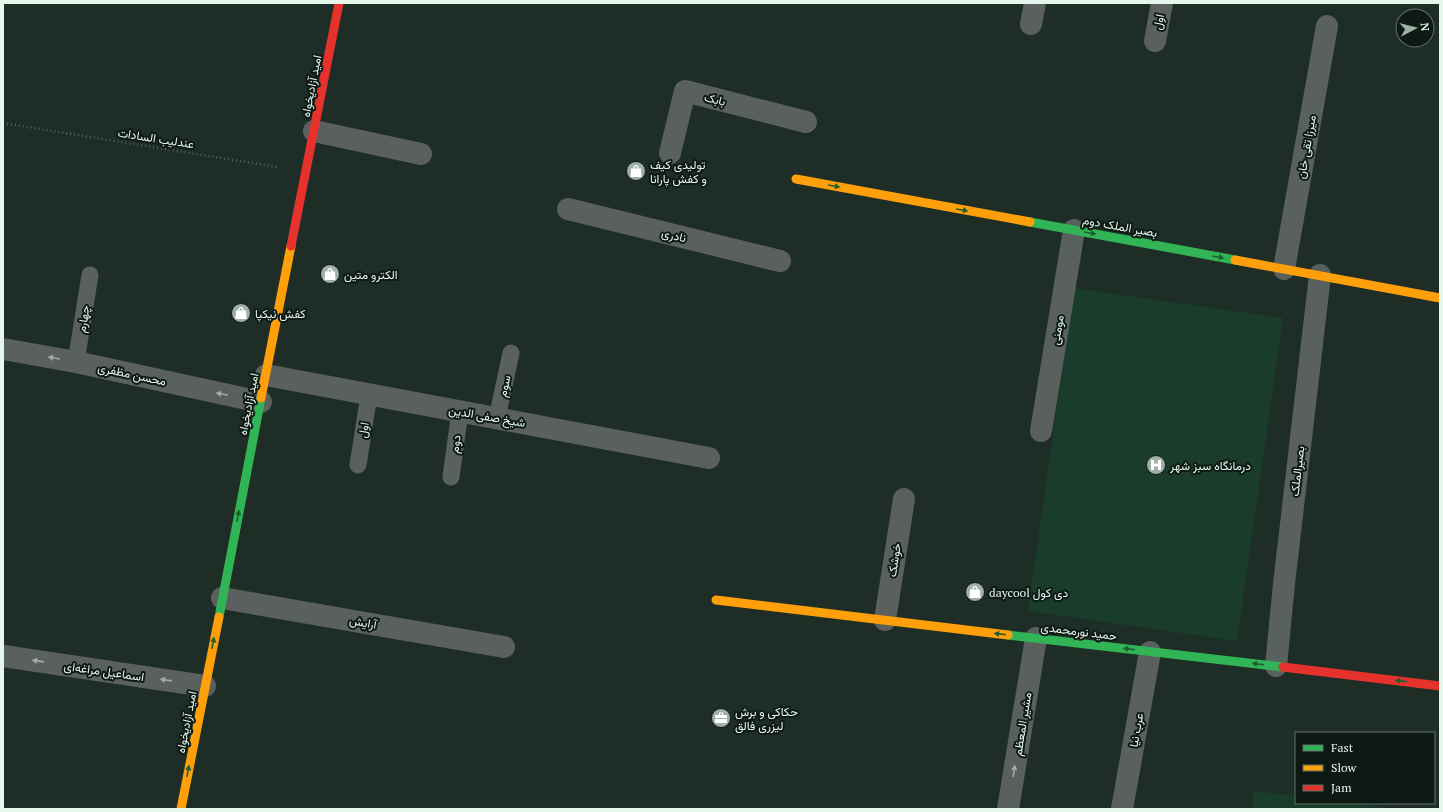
<svg xmlns="http://www.w3.org/2000/svg" width="1443" height="812" font-family="'PT Serif',Vazirmatn,serif">
	<style>
		.built { fill: #193c2c }
		.lines { fill: none; stroke-linecap: round; stroke-linejoin: round }
		.path { stroke: #5a635f; stroke-width: 2.5; stroke-dasharray: 1 3; stroke-linecap: butt }
		.lane { stroke: #59605e; stroke-width: 17 }
		.street { stroke: #59605e; stroke-width: 22 }
		.fast { stroke: #30b455; stroke-width: 9 }
		.slow { stroke: #ff9f0a; stroke-width: 9 }
		.jam { stroke: #e5322d; stroke-width: 9 }
		.oneway { fill: #1d5f31 }
		.oneway2 { fill: #9faba6 }
		.labels { text-anchor: middle; dominant-baseline: central; stroke-width: 4; stroke-linejoin: round; paint-order: stroke }
		.street-label { font-size: 12px; fill: #e5f6ed; stroke: #0d1913 }
		.poi-label { font-size: 12px; fill: #e5f6ed; stroke: #0d1913; text-anchor: start }
	</style>
	<rect width="100%" height="100%" fill="#1e2e26"/>
	<path class="built" d="M1074 288 1283 318 1237 641 1028 611Z
		M1254 791 1296 796V803H1347L1394 809H1252Z"/>
	<g class="lines">
		<path class="path" d="M3 123 277 167"/>
		<path class="lane" d="M76 362 90 275
			M497 418 511 353
			M358 465 369 395
			M451 477 460 411"/>
		<path class="street" d="M1031 24 1035 3
			M1155 41 1162 3
			M314 131 421 154
			M670 153 685 91 806 122
			M568 209 780 261
			M1284 269 1327 26
			M3 349 76 362 261 402
			M266 375 709 458
			M1041 431 1074 230
			M222 598 504 647
			M885 620 904 499
			M3 656 205 686
			M1276 666 1284 584 1320 275
			M1008 809 1036 638
			M1122 809 1150 652"/>
		<path class="fast" d="M1030 222 1235 260
			M219 617 261 398
			M1008 635 1283 667"/>
		<path class="slow" d="M796 179 1030 222
			M1235 260 1440 298
			M261 398 291 246
			M716 600 1008 635
			M181 809 219 617"/>
		<path class="jam" d="M291 246 339 3
			M1283 667 1440 686"/>
	</g>
	<defs><path id="oneway-solid" d="M-6-.8H1V-3.2L6.5 0L1 3.2V.8H-6Z"/></defs>
	<g class="oneway">
		<use href="#oneway-solid" transform="translate(834 186) rotate(10)"/>
		<use href="#oneway-solid" transform="translate(962 210) rotate(10)"/>
		<use href="#oneway-solid" transform="translate(1090 233) rotate(10)"/>
		<use href="#oneway-solid" transform="translate(1218 257) rotate(10)"/>
		<use href="#oneway-solid" transform="translate(238 516) rotate(-79)"/>
		<use href="#oneway-solid" transform="translate(1000 634) rotate(-173)"/>
		<use href="#oneway-solid" transform="translate(213 643) rotate(-79)"/>
		<use href="#oneway-solid" transform="translate(1129 649) rotate(-173)"/>
		<use href="#oneway-solid" transform="translate(1258 664) rotate(-173)"/>
		<use href="#oneway-solid" transform="translate(1401 681) rotate(-173)"/>
		<use href="#oneway-solid" transform="translate(188 771) rotate(-79)"/>
	</g>
	<g class="oneway2">
		<use href="#oneway-solid" transform="translate(54 358) rotate(-170)"/>
		<use href="#oneway-solid" transform="translate(222 394) rotate(-168)"/>
		<use href="#oneway-solid" transform="translate(38 661) rotate(-172)"/>
		<use href="#oneway-solid" transform="translate(166 680) rotate(-172)"/>
		<use href="#oneway-solid" transform="translate(1014 771) rotate(-81)"/>
	</g>
	<defs>
		<symbol id="shop-disc" viewBox="-11 -11 22 22"><circle r="9.5" fill="#9fb0a7" stroke="#0d1913"/><path d="M-5-2.5h2.3a2.7 3.5 0 0 1 5.4 0H5L5.5 6h-11ZM-1.5-2.5h3a1.5 2.3 0 0 0-3 0Z" fill="#fff"/></symbol>
		<symbol id="hospital-disc" viewBox="-11 -11 22 22"><circle r="9.5" fill="#9fb0a7" stroke="#0d1913"/><path d="M-5-5h3v3.5h4V-5h3V5h-3V1.5h-4V5h-3Z" fill="#fff"/></symbol>
		<symbol id="office-disc" viewBox="-11 -11 22 22"><circle r="9.5" fill="#9fb0a7" stroke="#0d1913"/><path d="M-6-3h4V-5.5h4V-3h4V5H-6ZM-1-4.5V-3h2v-1.5ZM-6 0V1H6V0Z" fill="#fff"/></symbol>
	</defs>
	<g fill-rule="evenodd">
		<use href="#shop-disc" x="625" y="160" width="22" height="22"/>
		<use href="#shop-disc" x="319" y="263" width="22" height="22"/>
		<use href="#shop-disc" x="230" y="302" width="22" height="22"/>
		<use href="#hospital-disc" x="1145" y="454" width="22" height="22"/>
		<use href="#shop-disc" x="964" y="581" width="22" height="22"/>
		<use href="#office-disc" x="710" y="707" width="22" height="22"/>
	</g>
	<g class="labels">
		<g class="street-label">
			<text transform="translate(1158 22) rotate(-79)">اول</text>
			<text transform="translate(311 86) rotate(-79)">امید آزادیخواه</text>
			<text transform="translate(715 99) rotate(14)">بابک</text>
			<text transform="translate(156 138) rotate(9)">عندلیب السادات</text>
			<text transform="translate(1306 147) rotate(-80)">میرزا تقی خان</text>
			<text transform="translate(1120 226) rotate(10)">بصیر الملک دوم</text>
			<text transform="translate(674 235) rotate(14)">نادری</text>
			<text transform="translate(83 319) rotate(-81)">چهارم</text>
			<text transform="translate(1057 330) rotate(-81)">مومنی</text>
			<text transform="translate(132 374) rotate(12)">محسن مظفری</text>
			<text transform="translate(504 386) rotate(-78)">سوم</text>
			<text transform="translate(248 404) rotate(-79)">امید آزادیخواه</text>
			<text transform="translate(487 416) rotate(10)">شیخ صفی الدین</text>
			<text transform="translate(363 430) rotate(-81)">اول</text>
			<text transform="translate(455 444) rotate(-82)">دوم</text>
			<text transform="translate(1297 471) rotate(-83)">بصیرالملک</text>
			<text transform="translate(894 560) rotate(-81)">خوشک</text>
			<text transform="translate(363 622) rotate(10)">آرایش</text>
			<text transform="translate(1079 631) rotate(7)">حمید نورمحمدی</text>
			<text transform="translate(104 671) rotate(8)">اسماعیل مراغه‌ای</text>
			<text transform="translate(186 722) rotate(-79)">امید آزادیخواه</text>
			<text transform="translate(1022 724) rotate(-81)">مشیر المعظم</text>
			<text transform="translate(1136 730) rotate(-80)">عرب نیا</text>
		</g>
		<g class="poi-label">
			<text x="650" y="164">تولیدی کیف<tspan x="650" dy="14">و کفش پارانا</tspan></text>
			<text x="344" y="274">الکترو متین</text>
			<text x="255" y="313">کفش نیکپا</text>
			<text x="1170" y="465">درمانگاه سبز شهر</text>
			<text x="989" y="592">daycool دی کول</text>
			<text x="735" y="711">حکاکی و برش<tspan x="735" dy="14">لیزری فالق</tspan></text>
		</g>
	</g>
	<rect width="1443" height="812" fill="none" stroke="#e5f6ed" stroke-width="8"/>
	<rect x="1295" y="732" width="140" height="72" fill="#0d1913" stroke="#63716a"/>
	<rect x="1303" y="745" width="20" height="6" fill="#30b455" stroke="#63716a"/>
	<text x="1331" y="752" font-size="12" fill="#e5f6ed">Fast</text>
	<rect x="1303" y="765" width="20" height="6" fill="#ff9f0a" stroke="#63716a"/>
	<text x="1331" y="772" font-size="12" fill="#e5f6ed">Slow</text>
	<rect x="1303" y="785" width="20" height="6" fill="#e5322d" stroke="#63716a"/>
	<text x="1331" y="792" font-size="12" fill="#e5f6ed">Jam</text>
	<g transform="translate(1415 28) rotate(83)"><circle r="19" fill="#0d1913" stroke="#63716a"/>
	<path d="M0-3L7 15L0 10L-7 15Z" fill="#9fb0a7"/>
	<text y="-6" font-size="11" font-weight="bold" text-anchor="middle" fill="#e5f6ed">N</text>
	</g>
</svg>
